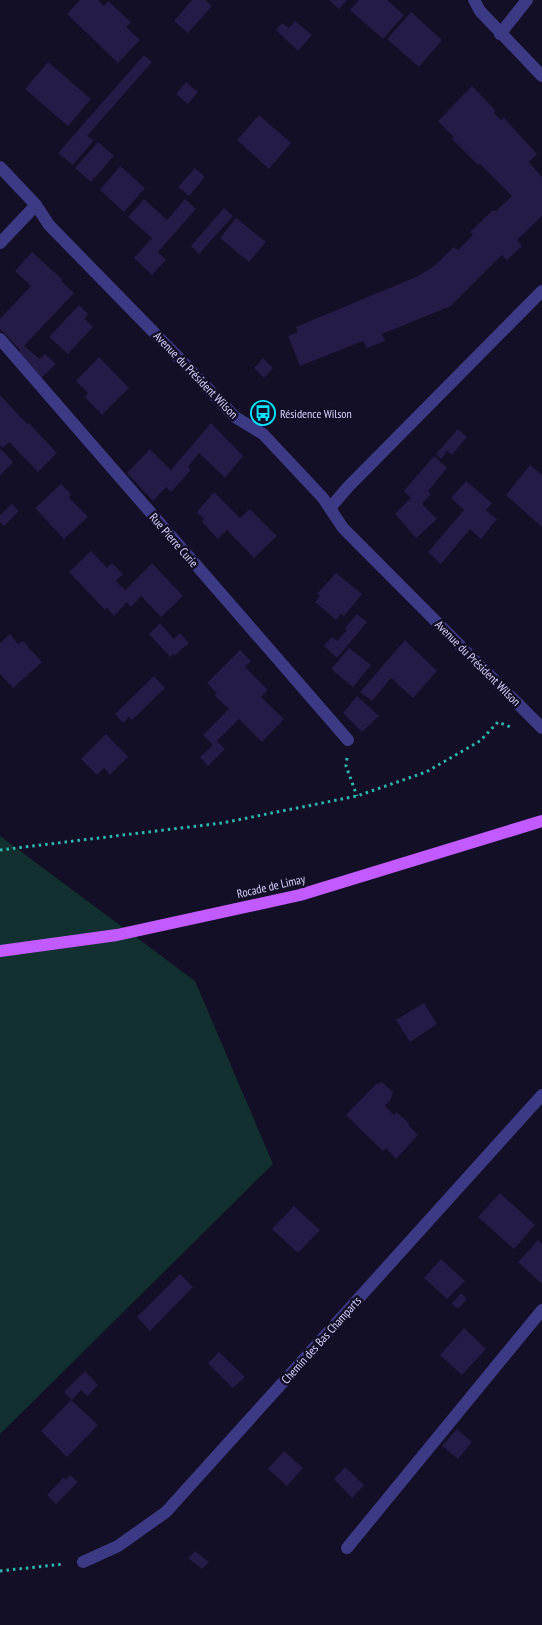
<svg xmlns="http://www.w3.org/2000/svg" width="542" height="1625" font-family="'PT Sans Narrow',sans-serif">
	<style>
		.green { fill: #12302f }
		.building { fill: #241b47 }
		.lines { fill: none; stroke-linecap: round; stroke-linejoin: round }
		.path { stroke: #2fb8b0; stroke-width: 3; stroke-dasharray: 2.5 4; stroke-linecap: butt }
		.lane { stroke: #3d3a85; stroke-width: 12 }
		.street { stroke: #3d3a85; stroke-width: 12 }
		.primary { stroke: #c25bff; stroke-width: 12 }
		.labels { text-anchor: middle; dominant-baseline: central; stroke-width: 5; stroke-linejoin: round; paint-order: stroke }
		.street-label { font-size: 12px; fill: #d9d4ff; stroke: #130f26 }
		.poi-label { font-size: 12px; fill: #d9d4ff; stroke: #130f26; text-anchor: start }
	</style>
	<rect width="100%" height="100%" fill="#130f26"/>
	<path class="green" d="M0 836 195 981 273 1164 0 1434Z"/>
	<path class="building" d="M80 0H98L104 6 108 1 131 22 126 27 140 40 118 63 67 14Z
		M192 0H205L212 6 188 33 174 21Z
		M329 0H347L339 9Z
		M359 0H387L404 15 383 39 350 10Z
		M411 12 442 40 419 67 387 39Z
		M295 21 312 35 298 51 276 30 282 23 289 28Z
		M144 55 152 62 87 136 94 140 73 165 58 153Z
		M48 62 91 99 68 126 25 89Z
		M186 82 198 92 188 104 176 94Z
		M472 86 495 110 494 113 501 120 504 118 537 154 529 162 542 177V216L517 240 522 246 507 260 502 255 451 306 382 334 385 341 367 348 363 341 300 366 288 336 298 332 296 327 418 276 434 266 454 247 458 250 473 235 470 232 493 210 496 211 512 196 480 164 478 165 452 139 454 137 438 121Z
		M259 115 291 143 269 169 237 140Z
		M98 142 114 156 91 182 75 168Z
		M120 166 145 188 124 212 100 190Z
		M195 168 205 177 189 196 178 187Z
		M144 199 167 220 185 199 196 209 158 252 166 260 152 275 134 258 152 238 128 217Z
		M224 208 233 216 199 254 191 246Z
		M236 218 266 242 249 262 220 238Z
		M32 252 63 280 61 281 74 293 24 346 40 359 45 354 56 364 41 378 18 352 20 350 0 329V319L31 286 15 271Z
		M79 305 88 314 85 319 93 327 68 354 49 337Z
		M99 357 129 388 102 415 85 397 88 393 76 381Z
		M263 358 273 368 264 378 254 368Z
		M0 395 27 424 29 423 57 453 38 472 9 442 3 448 0 445Z
		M211 423 243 456 225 478 199 453 188 467 191 470 171 492 166 487 153 501 127 473 150 449 171 470Z
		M458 429 467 437 452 455 447 451 441 459 436 454Z
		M1 449 13 462 0 475V450Z
		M434 456 447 468 428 491 431 494 422 504 437 519 416 538 395 514 411 498 404 491Z
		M530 465 542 475V527L506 495Z
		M466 481 492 503 486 510 497 519 481 539 470 529 441 564 428 552 464 510 451 498Z
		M61 484 71 494 69 498 88 517 64 539 35 508Z
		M214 492 240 518 250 509 277 536 254 558 227 530 218 539 202 522 204 519 197 512Z
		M12 504 19 511 4 526 0 522V515Z
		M91 551 107 568 112 563 123 574 116 581 125 590 152 563 183 596 161 617 141 596 131 607 127 602 114 616 107 608 105 610 69 572Z
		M336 573 362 594 344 616 341 614 336 620 315 602 320 596 317 594Z
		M357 614 367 622 337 658 324 646 332 637 337 641 347 630 345 628Z
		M160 623 174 639 180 633 189 643 174 656 173 654 170 657 149 634Z
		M10 634 18 644 23 641 42 662 13 688 0 674V643Z
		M405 640 437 671 413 698 391 678 372 701 360 692Z
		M349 648 371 665 353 687 331 669Z
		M240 650 251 661 245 667 268 690 261 697 284 719 262 742 239 719 217 741 225 749 208 766 200 757 213 745 203 735 229 709 214 695 217 693 207 683Z
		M154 676 165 688 132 720 129 717 123 723 115 714Z
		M357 696 379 716 362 732 343 713Z
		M106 734 128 757 110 775 104 768 97 775 81 759Z
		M424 1003 437 1024 410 1042 396 1020Z
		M382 1082 393 1092 391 1099 385 1106 394 1115 396 1112 409 1123 408 1125 418 1135 396 1159 386 1148 383 1151 346 1115 376 1084Z
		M500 1193 535 1225 514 1249 478 1217Z
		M294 1206 320 1230 298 1253 272 1229Z
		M538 1240 542 1244V1284L518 1262Z
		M441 1259 465 1281 447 1299 424 1278Z
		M180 1274 193 1287 150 1331 137 1317Z
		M461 1293 467 1299 458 1309 452 1303Z
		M464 1328 486 1349 462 1375 440 1355Z
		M219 1352 245 1377 233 1388 208 1363Z
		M85 1371 98 1385 87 1396 81 1390 72 1400 64 1392Z
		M71 1400 98 1425 67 1457 41 1431Z
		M457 1429 472 1442 458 1459 442 1446Z
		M284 1451 303 1468 287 1486 268 1469Z
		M345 1467 364 1485 352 1498 334 1479Z
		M70 1475 78 1482 56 1504 47 1495 64 1477 66 1480Z
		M195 1551 209 1562 202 1569 188 1558Z"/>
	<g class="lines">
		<path class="path" d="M347 758 346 766 357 796
			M0 850 222 823 357 796 426 772 480 741 498 722 513 728
			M0 1571 64 1564"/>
		<path class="lane" d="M500 34 527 0
			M330 508 348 487 542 291
			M347 1548 542 1310"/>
		<path class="street" d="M474 0 480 11 542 76
			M0 167 36 205 49 225 178 357 235 417 263 434 323 498 343 528 542 728
			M0 243 36 205
			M0 339 348 740
			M83 1562 118 1546 166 1512 542 1095"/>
		<path class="primary" d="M0 951 117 935 300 895 542 821"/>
	</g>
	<defs>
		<symbol id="bus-ring" viewBox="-11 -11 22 22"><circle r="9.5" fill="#130f26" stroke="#00e5ff" stroke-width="1.5"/><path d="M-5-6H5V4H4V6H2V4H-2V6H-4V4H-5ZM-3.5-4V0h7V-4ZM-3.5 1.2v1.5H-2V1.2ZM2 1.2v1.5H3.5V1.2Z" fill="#00e5ff"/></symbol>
	</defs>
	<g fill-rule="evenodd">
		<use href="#bus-ring" x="249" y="399" width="28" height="28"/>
	</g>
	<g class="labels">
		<g class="street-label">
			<text transform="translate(196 375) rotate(46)">Avenue du Président Wilson</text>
			<text transform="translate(174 540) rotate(49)">Rue Pierre Curie</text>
			<text transform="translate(478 663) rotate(45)">Avenue du Président Wilson</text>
			<text transform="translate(271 886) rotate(-13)">Rocade de Limay</text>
			<text transform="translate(321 1340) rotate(-48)">Chemin des Bas Champarts</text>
		</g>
		<g class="poi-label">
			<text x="280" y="413">Résidence Wilson</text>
		</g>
	</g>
</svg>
